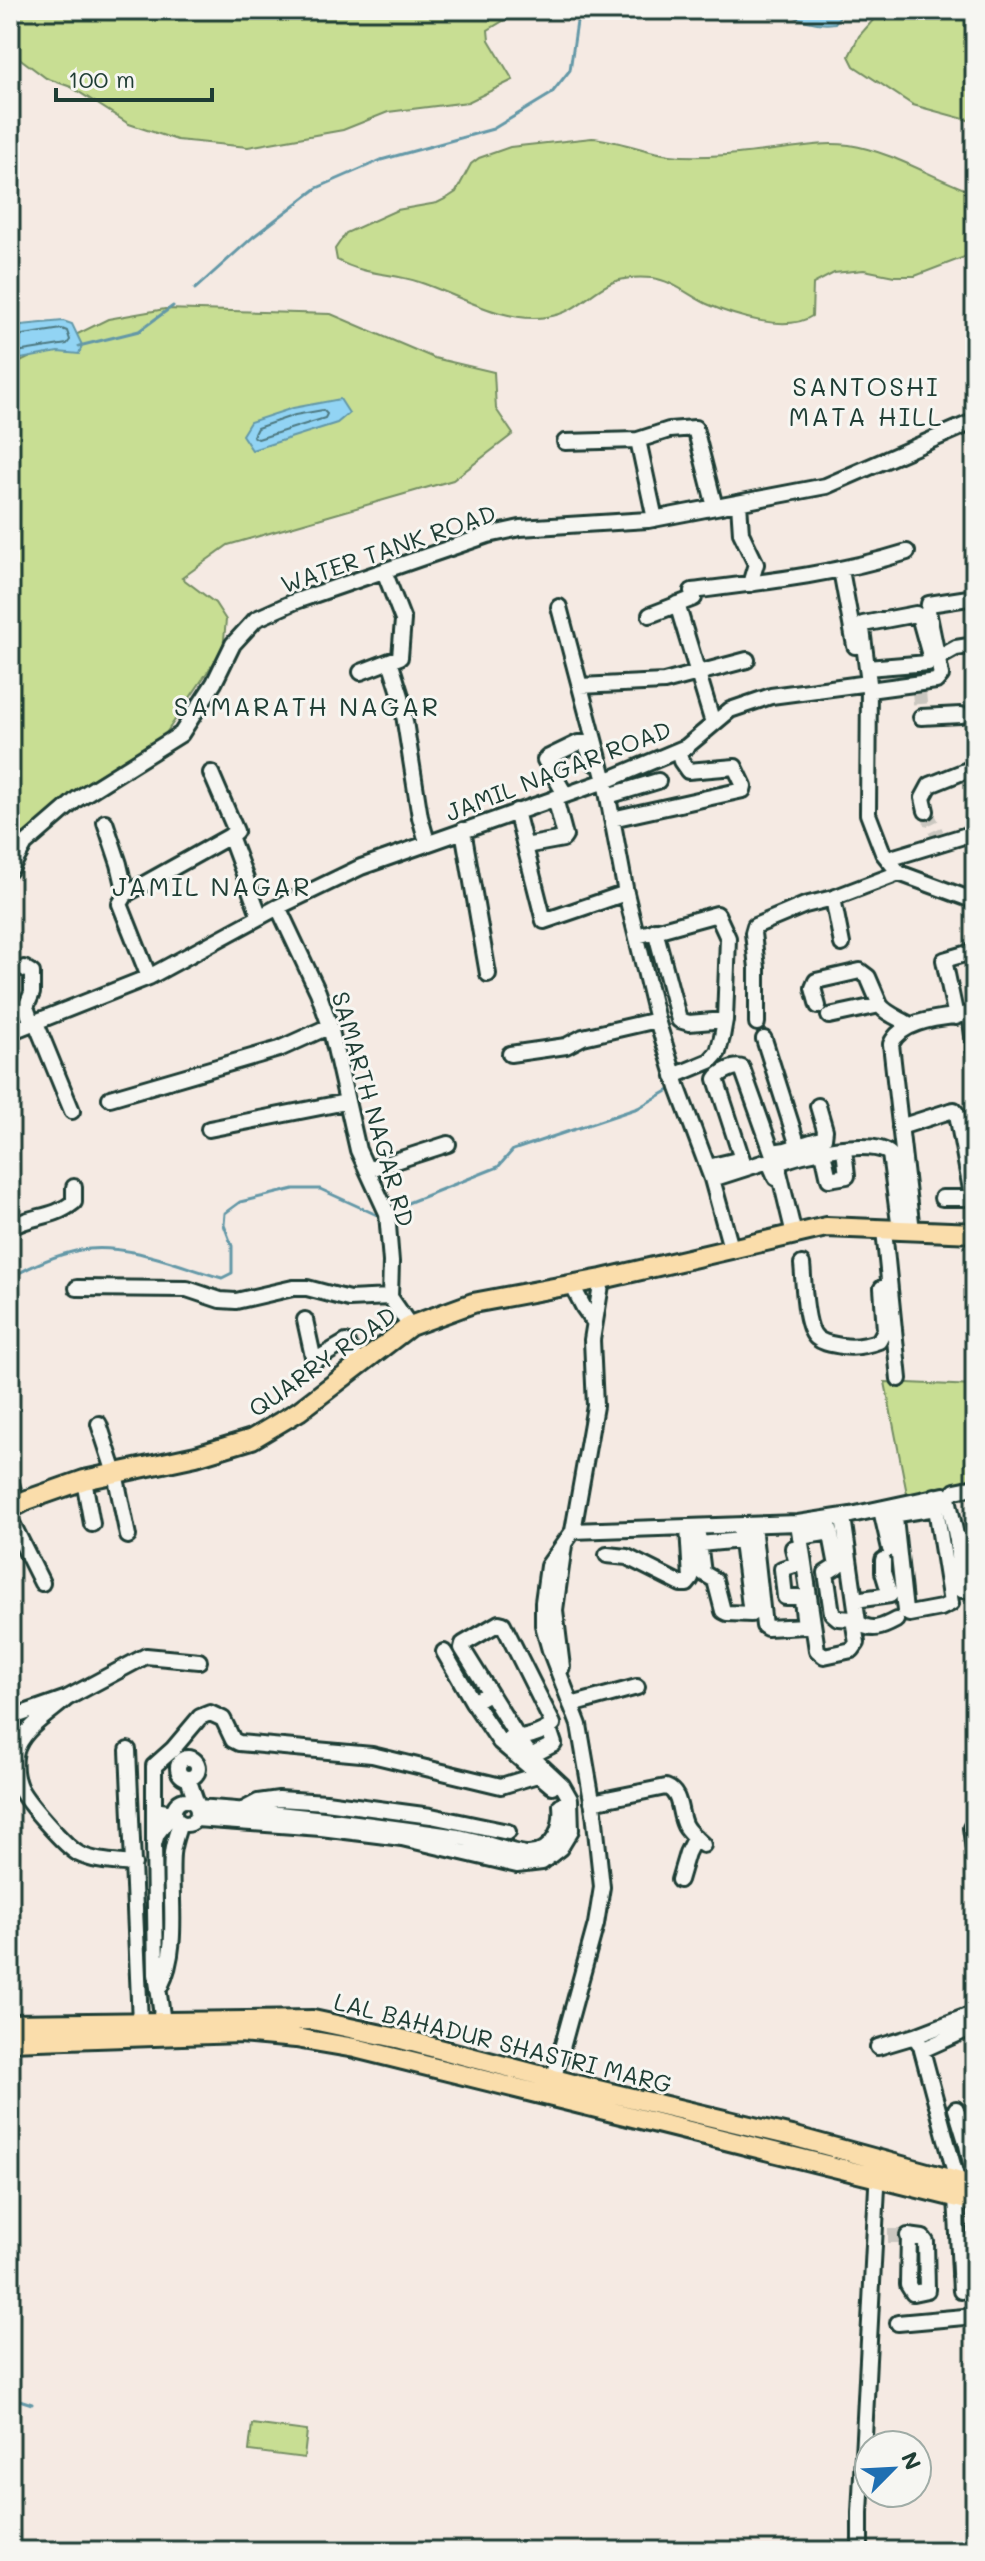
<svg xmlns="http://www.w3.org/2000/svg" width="985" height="2561" font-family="Mali,sans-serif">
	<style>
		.green { fill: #c8de93; stroke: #748e64; stroke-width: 2 }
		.water { fill: #92d4f4; stroke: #6498a7; stroke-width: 2 }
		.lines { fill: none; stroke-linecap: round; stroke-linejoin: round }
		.shore { stroke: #4d7981; stroke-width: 2 }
		.stream { stroke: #6498a7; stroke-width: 3 }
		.minor-tunnel { stroke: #cac7c0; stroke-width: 14; stroke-dasharray: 14 7; stroke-linecap: butt }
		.minor-casing { stroke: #1f3d34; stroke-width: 20 }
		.major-casing { stroke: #1f3d34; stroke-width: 24 }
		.minor { stroke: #f6f6f2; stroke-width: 14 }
		.major { stroke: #faddab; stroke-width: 18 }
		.labels { text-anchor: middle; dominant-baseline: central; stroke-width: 6; stroke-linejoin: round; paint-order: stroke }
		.street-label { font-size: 24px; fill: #1f3d34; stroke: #f6f6f2 }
		.neighbourhood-label { font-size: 26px; letter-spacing: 2px; fill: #1f3d34; stroke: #f6f6f2 }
	</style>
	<rect width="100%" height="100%" fill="#f5eae3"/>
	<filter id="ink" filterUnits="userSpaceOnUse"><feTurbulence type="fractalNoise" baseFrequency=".0125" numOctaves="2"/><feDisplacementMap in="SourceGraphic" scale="16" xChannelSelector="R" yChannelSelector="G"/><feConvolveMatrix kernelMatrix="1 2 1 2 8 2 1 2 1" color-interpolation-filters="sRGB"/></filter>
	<g filter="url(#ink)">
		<path class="green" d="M10 10H521L488 30 489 40 513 80 468 102 388 112 343 130 248 147 177 140 129 124 71 87 46 78 10 51Z
			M882 10H975V122L913 105 854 66 849 56 859 36Z
			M592 138C619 140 644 152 670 155 703 159 748 153 781 149 804 146 826 142 849 145 894 152 932 178 975 193V253L915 276H894L864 270 834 273 813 284 812 316C787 333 734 316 707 304 690 296 671 280 652 278 594 272 592 310 547 317 504 324 459 295 419 282 391 273 364 275 337 260L335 249 346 233 397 210 437 203 447 198 456 192 471 164 479 158 510 147Z
			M165 309 331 314 434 358 494 372 496 409 513 434 453 480 228 545 182 578 215 603 226 620 223 649 164 736 94 778 23 837 10 796V367L108 319Z
			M885 1382 975 1386V1481L908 1499Z
			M252 2424 307 2431 304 2458 249 2451Z"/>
		<path class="water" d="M778 10H844L835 23C814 26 797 18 778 10Z
			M63 321 72 324 82 345 79 354 58 352 10 361V330L21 325Z
			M340 399 349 413 337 423 252 450 242 435 250 422 293 408Z"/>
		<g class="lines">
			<path class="shore" d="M10 337 62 329 67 331 70 340 67 344 10 353
				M323 410 327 414 325 418 258 439 253 436 257 428 295 415Z"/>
			<path class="stream" d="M195 289 253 237 317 188 381 160 493 129 551 94 570 70 577 22
				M79 346 139 331 173 306
				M390 1210 498 1167 513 1150 638 1108 671 1089
				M10 1278C31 1266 56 1255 80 1250 127 1242 178 1266 222 1278L232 1273V1246L224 1225 225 1213 240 1202 294 1189H320L377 1215 383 1213
				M10 2397 32 2404"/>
			<path class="minor-tunnel" d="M919 690 921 717
				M926 811 937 834
				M888 2236H908"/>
			<defs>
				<path id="minor" d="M638 440 655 519
					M565 442 638 440 669 430 695 428 715 507
					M739 503 741 533 756 564 750 584
					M841 570 855 646
					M677 604 713 723
					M559 607 605 781 626 893 657 1020 678 1088 712 1179 731 1248
					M650 615 694 598 692 591C765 582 837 574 907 552
					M938 658 956 648 975 645
					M390 661 401 696 420 817 427 842
					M867 668 928 663 931 659 919 616 916 614 863 624 862 629 869 683
					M361 672 400 657 403 620 384 571
					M580 686 664 682 747 660
					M869 690 936 681 941 675 928 611 929 604 975 597
					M921 717 961 715
					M211 773 236 831 230 836 260 917
					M565 794 545 760 547 758 578 743H585L594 763
					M608 796 658 781
					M516 811 544 921 626 893
					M926 811 923 798 930 785 975 767
					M612 819 743 790 744 786 735 767 688 771 681 761 678 751
					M105 822 119 864 126 894
					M463 830 488 974
					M525 846 563 839 565 836 555 798
					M888 859 967 835 975 827
					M10 870 25 844 77 799 181 734 214 683 233 644 256 619 296 601 488 535 520 528 648 520 826 486 975 421
					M278 907 318 992 330 1026 358 1150 387 1213 391 1262 390 1297 410 1326
					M655 930 679 1020 689 1023 725 1020
					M637 936 717 914 728 938 725 1020 722 1037 718 1052 710 1061 674 1076
					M842 944 833 898 899 873
					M24 968 32 973V993L26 1007 32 1024
					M149 977 120 904 126 894 230 836
					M818 1006 813 988 816 981 860 971 868 977 880 1005
					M970 1014 975 1051
					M829 1016 880 1005C886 1014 901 1019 910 1025
					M956 1017 944 960 975 951
					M36 1023 72 1111
					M757 1023V968L753 933 755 926 805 905 833 898
					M10 1032 149 977 278 907 361 867 605 781 686 747 730 710 771 696 869 683 868 814 883 853 899 873 975 901
					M764 1039 798 1146
					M510 1054 566 1046 583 1037 657 1020
					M110 1098 279 1049 330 1026
					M900 1127 950 1111 954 1110 957 1114 972 1195 969 1198H942
					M209 1129 346 1102
					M823 1152 829 1179 847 1176 844 1149
					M708 1167 742 1159 716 1079C720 1072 735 1065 742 1068L772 1152 786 1150 824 1138 825 1130 818 1106
					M367 1170 448 1144
					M712 1179 765 1162 770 1164 776 1178
					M10 1228C32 1214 51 1220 74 1202V1187
					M884 1230 899 1379
					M912 1231 891 1044C903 1017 949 1018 975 1013
					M794 1234 779 1172V1163C799 1153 874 1138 890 1154L900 1230
					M802 1264C804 1281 804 1328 817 1338 824 1344 833 1344 842 1346 855 1348 866 1346 879 1341L885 1330 882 1288 889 1287
					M572 1285 584 1308 594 1322
					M77 1288 187 1289 220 1300 236 1301 293 1288H307L349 1299 390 1297
					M305 1320 314 1361 346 1342 359 1365
					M99 1424 115 1473 128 1536
					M10 1479 17 1506
					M84 1480 92 1524
					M955 1491 975 1487
					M935 1496 936 1508 951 1603 941 1608 909 1614 905 1611 895 1518 898 1514 936 1508
					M881 1510 890 1549
					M843 1517 858 1622C871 1633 883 1627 896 1620
					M10 1519 42 1583
					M798 1523 817 1650 824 1656 852 1650 857 1643 853 1619 838 1618 832 1613 826 1573 837 1566 828 1519
					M753 1525 764 1626 767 1628 805 1626 802 1600 799 1597H785L782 1569 797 1564 793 1548
					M697 1527 703 1573 715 1580 723 1611 727 1613 751 1614 740 1526
					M573 1531 798 1523 851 1515 944 1495 948 1498 957 1540
					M800 1537 831 1532
					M975 1539 957 1540 960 1587 962 1590H975
					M700 1544 741 1540
					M607 1555 627 1557 681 1584H687L691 1579 688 1527
					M855 1600 890 1595 883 1572V1560
					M444 1652 473 1702
					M562 1667 555 1610 564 1545
					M489 1693 473 1702 500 1742 552 1786
					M67 1698C51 1712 26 1727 18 1746 13 1756 14 1774 18 1784 22 1798 66 1847 79 1854 95 1862 116 1862 134 1864
					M571 1705 637 1687
					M10 1718 67 1698 146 1656 199 1661
					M128 1750 140 2022
					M531 1756 554 1744 549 1729
					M178 1768a10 10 0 1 1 20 0a10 10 0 1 1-20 0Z
					M188 1778 198 1807C285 1813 371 1824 458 1837 474 1839 519 1855 529 1854 555 1852 563 1827 561 1805
					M174 1812a12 12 0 1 1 24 0a12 12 0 1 1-24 0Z
					M592 1802 666 1787C682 1793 678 1813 685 1826 689 1833 697 1839 703 1845
					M154 1810 173 1813 157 1834 154 1844 156 1974 163 2022
					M243 1810 258 1802 279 1799 326 1802 431 1816 508 1832
					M196 1819 321 1828 402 1838 517 1865 542 1862 560 1848 571 1830 570 1799 562 1785 531 1756 518 1738 462 1648 463 1644 499 1623 503 1624 553 1724C541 1736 516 1739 500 1742
					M971 1828 975 1857
					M154 1844V1766L173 1749 200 1717 210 1713 223 1719 233 1740 239 1743 372 1755 501 1786 544 1773
					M679 1880 687 1853 695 1837
					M160 1987C180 1948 169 1896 172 1854 173 1843 177 1833 180 1823
					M915 2036 975 2013
					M878 2047 915 2036 919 2043
					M551 2088 596 1924 602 1887 594 1812 579 1725 550 1650 543 1625V1602L548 1566 573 1531 595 1406 592 1340 602 1279
					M956 2109 967 2145 975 2143
					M967 2145 975 2181
					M908 2236 923 2238 926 2242 927 2290 913 2293 908 2285 909 2236
					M960 2276 975 2269
					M961 2291 956 2197 957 2180 922 2050 975 2026
					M898 2323 975 2316
					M860 2551V2513L878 2168"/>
				<path id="major" d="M10 1509 27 1500 84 1480 196 1456 252 1439 299 1411 410 1326 473 1303 602 1279 826 1227 975 1233
					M10 2024 313 2020 401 2039 577 2085 792 2136 975 2186
					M10 2041 240 2033 296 2038 355 2048 975 2202"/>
			</defs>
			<use href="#minor" class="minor-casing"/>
			<use href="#major" class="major-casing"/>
			<use href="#minor" class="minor"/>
			<use href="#major" class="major"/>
		</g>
	</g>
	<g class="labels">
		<g class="street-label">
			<text transform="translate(388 548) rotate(-19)">WATER TANK ROAD</text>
			<text transform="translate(558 770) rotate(-21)">JAMIL NAGAR ROAD</text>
			<text transform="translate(374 1109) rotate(74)">SAMARTH NAGAR RD</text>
			<text transform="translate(322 1361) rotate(-35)">QUARRY ROAD</text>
			<text transform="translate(503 2042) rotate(14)">LAL BAHADUR SHASTRI MARG</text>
		</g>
		<g class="neighbourhood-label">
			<text x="866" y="386">SANTOSHI<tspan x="866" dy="30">MATA HILL</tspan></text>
			<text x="307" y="706">SAMARATH NAGAR</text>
			<text x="212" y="886">JAMIL NAGAR</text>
		</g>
	</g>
	<rect width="985" height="2561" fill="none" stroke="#f6f6f2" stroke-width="40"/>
	<rect x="20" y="20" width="945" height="2521" fill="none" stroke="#1f3d34" stroke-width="3" filter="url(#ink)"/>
	<g transform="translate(893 2469) rotate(66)"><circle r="38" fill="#f6f6f2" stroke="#a0aca6" stroke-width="2"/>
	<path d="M0-6L14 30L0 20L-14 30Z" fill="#1f6fb2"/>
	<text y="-12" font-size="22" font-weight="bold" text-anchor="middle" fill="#1f3d34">N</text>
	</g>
	<path d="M56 88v12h156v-12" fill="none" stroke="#1f3d34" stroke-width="4"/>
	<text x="68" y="88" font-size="24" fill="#1f3d34" stroke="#f6f6f2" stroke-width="6" paint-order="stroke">100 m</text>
</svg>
